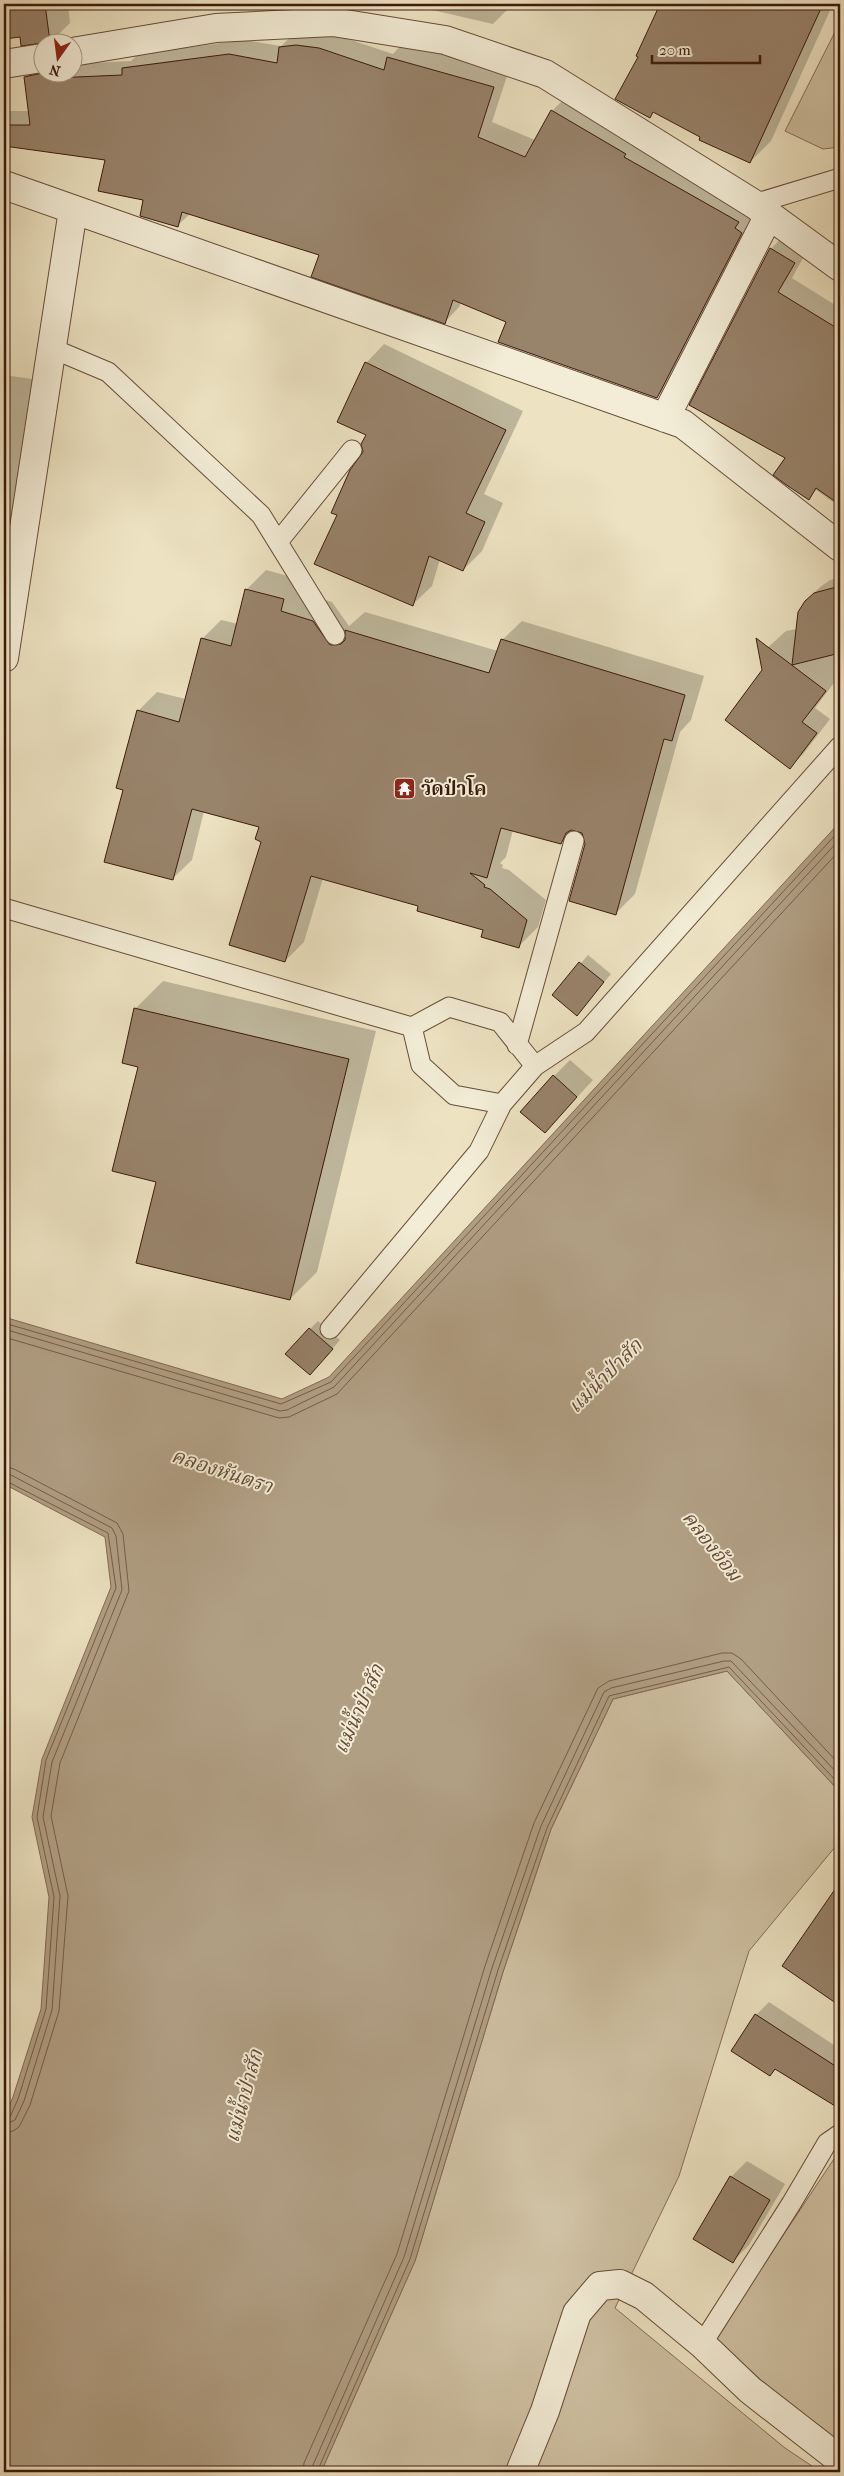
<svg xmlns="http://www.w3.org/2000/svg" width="844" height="2476" font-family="'IM FELL French Canon','Noto Serif Thai',serif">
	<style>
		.green { fill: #cfc1a3; stroke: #866e58 }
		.water { fill: #b19f84; stroke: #826a54 }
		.shadow { fill: #0003 }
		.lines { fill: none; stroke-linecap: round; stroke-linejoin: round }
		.shore { stroke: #765c48; stroke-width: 1 }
		.building { fill: #98836b; stroke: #3c1a0c }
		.lane-casing { stroke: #684c3a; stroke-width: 21 }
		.street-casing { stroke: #684c3a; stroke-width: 30 }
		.lane { stroke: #f3edd7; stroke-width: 19 }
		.street { stroke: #f3edd7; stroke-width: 28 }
		.labels { text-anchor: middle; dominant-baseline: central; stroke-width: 4; stroke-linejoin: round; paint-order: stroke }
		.poi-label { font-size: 19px; font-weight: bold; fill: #3c1a0c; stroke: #f3edd7; text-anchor: start }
		.water-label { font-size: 20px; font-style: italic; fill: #654936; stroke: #f3edd7 }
	</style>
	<rect width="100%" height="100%" fill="#ede3c2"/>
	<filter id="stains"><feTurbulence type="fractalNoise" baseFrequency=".004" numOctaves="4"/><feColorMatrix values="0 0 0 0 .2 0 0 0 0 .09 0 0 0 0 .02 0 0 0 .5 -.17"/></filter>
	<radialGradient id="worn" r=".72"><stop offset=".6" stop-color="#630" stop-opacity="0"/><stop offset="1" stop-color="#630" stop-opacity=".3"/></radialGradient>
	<path class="green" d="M840 22V147L823 149 785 131Z
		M727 1671 840 1792V1841L749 1951 679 2176 615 2308 785 2448 821 2472H321L415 2261 503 1972 551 1829 613 1699Z
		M840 2150V2447L813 2429 715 2337Z"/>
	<path class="water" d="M840 822V1792L727 1671 613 1699 551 1829 503 1972 415 2261 321 2472H4V2118L13 2097 41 2009 49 1897 32 1817 42 1759 111 1587 105 1537 4 1484V1317L282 1399 329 1377Z"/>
	<path class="shadow" d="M4 4H68L70 23 51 42 21 36 4 38Z
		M406 4H513L493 24Z
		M662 4H833L771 141 750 162 655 111 649 116 640 57 638 56Z
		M321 30 393 54 403 43 508 73 492 122 535 140 552 111 567 96 756 218 672 382 657 397 508 321 461 302 459 307 445 322 321 255 190 214 178 225 145 199 106 159 4 145V111H29L25 77 40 62H42V72H72V64L131 61 138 54 244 40 281 46 295 33Z
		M784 235 808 249 792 278 840 308V507L816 490 809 498 786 458 771 249Z
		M384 344 523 411 484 494 503 503 482 551 463 570 440 559 432 586 413 604 364 452 367 435 366 363Z
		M4 375 39 380 4 572Z
		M266 570 303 580 300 592 332 602 349 626 365 612 498 651 502 640 522 621 704 676 691 720 680 732 635 894 616 913 583 832 574 830 561 843 513 830 506 857 500 863 503 865 502 868 509 870 546 900 538 927 519 946 484 929 420 905 323 878 304 942 285 961 260 826 204 811 192 860 172 879 125 789 138 711 157 692 186 699 202 639 221 620 238 624 247 589Z
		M840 577V675L815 708 830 719 804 753 790 767 763 670 764 651 786 631 797 629 806 601 820 587 830 580Z
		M588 955 611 974 577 1014 554 995Z
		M163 981 376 1031 317 1272 290 1299 158 1181 140 1066 123 1062 136 1008Z
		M570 1060 593 1080 545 1132 554 1076Z
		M318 1321 340 1340 318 1366 310 1329Z
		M840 1888V2004L783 1965 830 1899Z
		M769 2002 840 2049V2109L776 2069 770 2075 733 2050 756 2015Z
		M747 2161 785 2184 749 2245 733 2261 731 2177Z"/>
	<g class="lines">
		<path class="shore" d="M4 1323 281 1404 331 1382 840 830
			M4 1329 280 1411 287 1410 334 1387 840 839
			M4 1337 279 1418 289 1417 337 1394 840 850
			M4 1466 14 1469 117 1523 123 1534 129 1591 60 1763 51 1816 68 1896 59 2011 30 2105 19 2127 13 2131 4 2133
			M4 1474 11 1475 112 1528 116 1536 122 1590 52 1762 43 1817 60 1896 52 2010 24 2101 15 2120 4 2125
			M4 1480 108 1533 116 1588 46 1760 37 1817 54 1897 46 2009 18 2099 10 2117 4 2119
			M303 2472 304 2463 397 2254 485 1966 534 1823 598 1688 609 1681 722 1653H732L741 1659 840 1765
			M310 2472 404 2257 492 1968 541 1826 604 1692 611 1688 724 1661H731L840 1776
			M317 2472 410 2259 498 1970 547 1828 609 1696 729 1667 840 1785"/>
	</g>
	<path class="building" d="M4 4H45L50 42 21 46 20 37 4 39Z
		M660 4H823L750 163 699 140 700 137 653 112 650 118 615 99 638 57 636 56Z
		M296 45 319 48 384 70 387 57 494 87 478 137 525 157 551 110 626 154 624 157 739 222 735 228 742 233 657 398 498 342 506 322 453 300 445 324 311 277 319 255 182 212 178 227 140 216 143 200 98 191 105 160 4 146V125H30L24 77 47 72H53L54 78 122 75V68L229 54 277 63 279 47Z
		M770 248 795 263 778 292 840 330V505L816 488 809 500 785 484 773 475 785 458 689 405Z
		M365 362 506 430 466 513 485 522 463 571 429 556 413 606 314 564 337 515 331 513 350 470 363 452 361 444 366 435 337 422Z
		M840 586V653L792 665 798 612 805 601 814 593Z
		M245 589 284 599 281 611 313 621 330 645 341 644 345 640V630L489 673 501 639 685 695 672 741 664 739 616 915 569 901 585 844 582 833 571 830 566 833 561 844 501 828 487 878 470 873 485 885 484 887 490 889 527 920 519 948 481 937 483 930 417 911 418 906 311 876 285 962 229 945 261 842 255 839 259 827 192 809 173 880 104 862 123 790 116 788 137 710 179 722 201 638 231 646Z
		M756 638 826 691 802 722 817 733 790 769 725 720 762 670Z
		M579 962 604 982 577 1016 552 995Z
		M134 1008 349 1059 290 1300 136 1263 156 1182 112 1171 138 1067 122 1063Z
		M553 1075 577 1097 545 1133 520 1112Z
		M309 1328 333 1349 310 1375 285 1354Z
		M840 1882V2006L782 1966Z
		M755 2014 840 2069V2109L775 2069 770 2076 731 2051Z
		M730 2176 770 2200 733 2263 693 2239Z"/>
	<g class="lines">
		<defs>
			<path id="lane" d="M754 204 840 178
				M51 348 108 372 261 515 335 635
				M278 542 352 450
				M4 908 412 1027
				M517 1045 574 841
				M502 1104 454 1095 421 1065 412 1027 449 1007 500 1022 535 1066
				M330 1329 479 1151 502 1104 535 1066 586 1032 840 746
				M702 2344 791 2204 827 2143 840 2134"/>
			<path id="street" d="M72 52 216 28 333 22 445 40 545 74 754 204 840 267
				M4 64 42 58
				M4 185 683 424 840 547
				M665 418 769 215
				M4 658 73 210
				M520 2472 545 2411 577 2313 600 2286 620 2284 644 2296 702 2344 750 2390 840 2460"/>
		</defs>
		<use href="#lane" class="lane-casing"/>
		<use href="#street" class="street-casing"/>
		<use href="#lane" class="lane"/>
		<use href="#street" class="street"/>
	</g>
	<defs>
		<symbol id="temple-square" viewBox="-11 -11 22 22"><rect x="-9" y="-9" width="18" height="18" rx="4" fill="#8f2418" stroke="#f3edd7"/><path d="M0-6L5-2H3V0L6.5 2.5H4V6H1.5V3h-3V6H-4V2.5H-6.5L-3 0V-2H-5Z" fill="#fff"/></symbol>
	</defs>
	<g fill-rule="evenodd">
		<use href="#temple-square" x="392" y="776" width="25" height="25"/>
	</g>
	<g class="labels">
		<g class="poi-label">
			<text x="421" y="789">วัดป่าโค</text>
		</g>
		<g class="water-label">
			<text transform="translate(605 1376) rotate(-45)">แม่น้ำป่าสัก</text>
			<text transform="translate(222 1471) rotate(18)">คลองหันตรา</text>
			<text transform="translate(712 1546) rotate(52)">คลองอ้อม</text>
			<text transform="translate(359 1709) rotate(-66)">แม่น้ำป่าสัก</text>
			<text transform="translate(244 2096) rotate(-75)">แม่น้ำป่าสัก</text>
		</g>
	</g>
	<rect width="844" height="2476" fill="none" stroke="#ede3c2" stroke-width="20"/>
	<rect x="5" y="5" width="834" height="2466" fill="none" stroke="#3c1a0c" stroke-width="2.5"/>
	<rect x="10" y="10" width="824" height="2456" fill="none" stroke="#3c1a0c"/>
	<g transform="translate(58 58) rotate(194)"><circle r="24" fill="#f3edd7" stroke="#aa9986"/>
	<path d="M0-4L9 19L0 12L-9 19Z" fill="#8f2418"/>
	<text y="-8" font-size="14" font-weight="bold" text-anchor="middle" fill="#3c1a0c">N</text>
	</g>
	<path d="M652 55v8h108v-8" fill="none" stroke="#3c1a0c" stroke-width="2.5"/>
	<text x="659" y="55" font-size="15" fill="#3c1a0c" stroke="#f3edd7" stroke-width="4" paint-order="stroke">20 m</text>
	<rect width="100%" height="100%" filter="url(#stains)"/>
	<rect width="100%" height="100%" fill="url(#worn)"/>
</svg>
